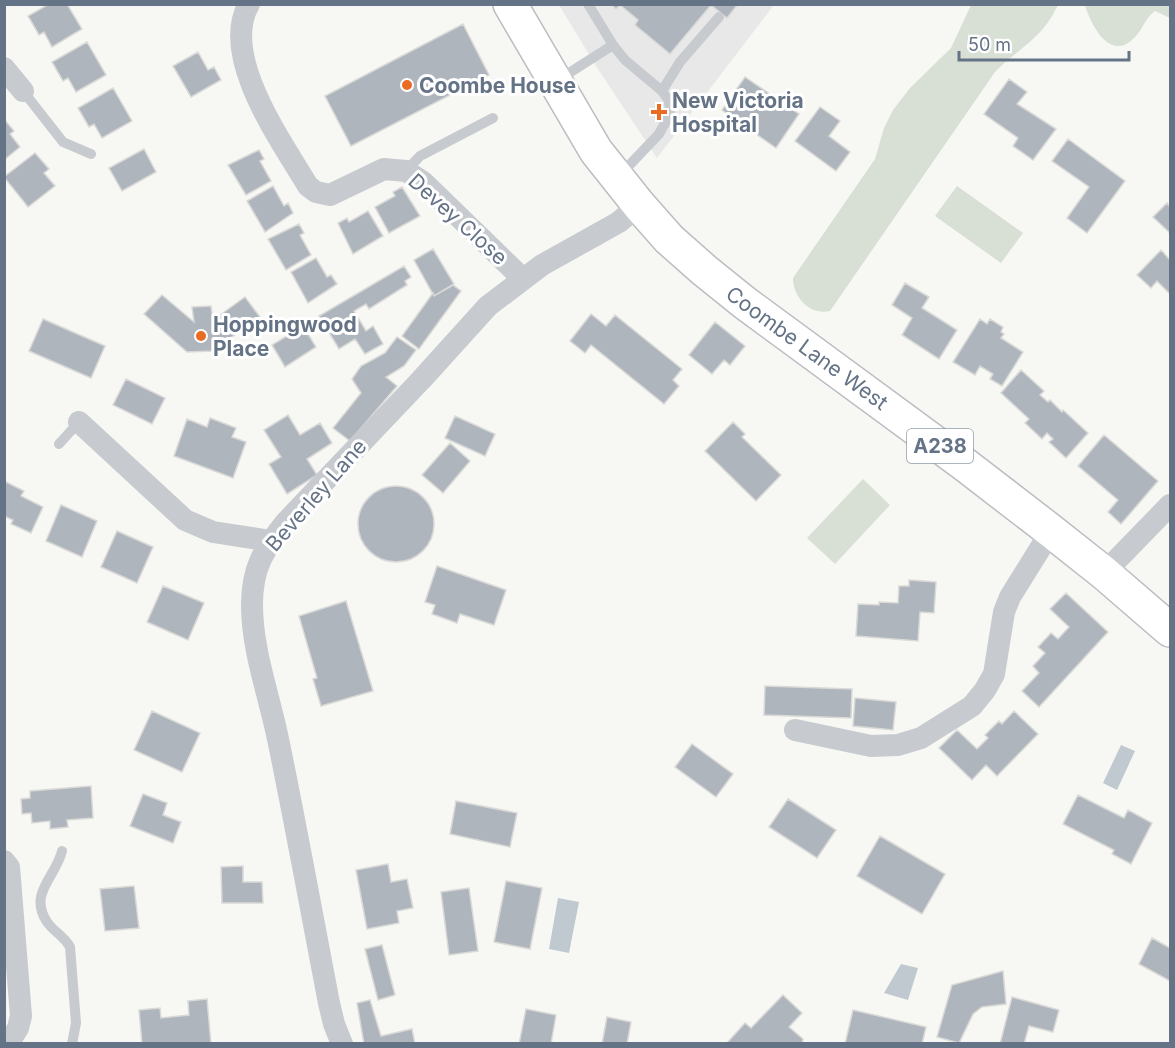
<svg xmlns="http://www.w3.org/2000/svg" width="1175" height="1048" font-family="Inter,sans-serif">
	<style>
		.built { fill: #e8e8e8 }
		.green { fill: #d8dfd5 }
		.water { fill: #c0c9d0 }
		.building { fill: #afb5bd; stroke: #d9d9d7; stroke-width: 1.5 }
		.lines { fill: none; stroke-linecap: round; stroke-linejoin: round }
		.primary-casing { stroke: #babdc2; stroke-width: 36 }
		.lane { stroke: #c7cace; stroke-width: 10 }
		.street { stroke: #c7cace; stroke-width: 22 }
		.primary { stroke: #fff; stroke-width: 33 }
		.poi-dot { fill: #ea6c22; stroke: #fff; stroke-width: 2 }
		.labels { text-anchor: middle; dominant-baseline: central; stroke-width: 6; stroke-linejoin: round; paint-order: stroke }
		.shield { fill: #fff; stroke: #939dab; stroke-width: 1.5 }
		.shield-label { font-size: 20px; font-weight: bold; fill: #657387 }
		.poi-label { font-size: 21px; font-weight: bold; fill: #657387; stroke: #fff; text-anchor: start }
		.street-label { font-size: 21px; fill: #657387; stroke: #fff }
	</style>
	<rect width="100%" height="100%" fill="#f7f8f4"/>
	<path class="built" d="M559 5H774L657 158 596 66Z"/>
	<path class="green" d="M971 5H1058C1042 39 1020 47 995 72L830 311C810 316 793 297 793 278L875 159 884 128 893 110 910 88 951 48Z
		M1085 5H1170V18L1155 11C1144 19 1142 32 1132 40 1108 61 1090 22 1085 5Z
		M957 186 1023 233 1001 263 935 216Z
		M863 479 890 505 835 564 807 538Z"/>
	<path class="water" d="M1121 745 1135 751 1117 790 1103 783Z
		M558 898 579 902 569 953 549 949Z
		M901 964 918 968 908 1000 884 993Z"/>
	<path class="building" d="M49 4H67L82 29 52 47 44 32 39 35 28 16Z
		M611 4H738L727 18 711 5 670 54 635 25 638 20 620 5 616 9Z
		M463 24 489 75 351 146 325 96Z
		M87 42 106 75 76 92 68 78 63 81 52 62Z
		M198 52 208 70 214 67 221 80 191 97 173 66Z
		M745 77 799 114 776 148 722 110Z
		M1009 79 1027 92 1017 104 1056 129 1033 160 1013 146 1018 138 984 114Z
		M113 88 132 121 102 138 94 124 89 127 78 108Z
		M820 107 840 121 829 136 850 152 836 171 795 141Z
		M4 119 14 131 10 134 20 147 4 160Z
		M1068 139 1125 181 1087 233 1067 218 1089 187 1052 161Z
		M144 149 156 172 122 191 109 168Z
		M259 150 264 159 260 161 271 181 246 195 228 165Z
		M35 153 49 169 44 173 55 186 28 207 4 177Z
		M273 186 284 206 288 203 293 213 265 232 247 201Z
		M402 187 420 216 389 233 375 207 395 196 393 192Z
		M1167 203 1170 207V233L1153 217Z
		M368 211 383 236 353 254 338 223 347 218 349 222Z
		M299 224 304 233 300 235 311 255 286 270 268 239Z
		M433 249 454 284 434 296 414 260Z
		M1161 250 1170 260V294L1157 281 1151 288 1137 275Z
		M316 258 327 277 331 275 337 284 308 303 291 272Z
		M404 266 411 277 405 281 407 285 369 309 366 304 354 311 366 331 373 326 383 344 365 354 355 339 339 349 319 316Z
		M905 283 929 297 922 308 957 330 939 359 902 335 912 318 892 305Z
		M453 285 461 291 419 349 402 336 433 293 434 296Z
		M162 295 194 322 192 307 211 306 213 320 245 297 260 317 212 351 187 352 144 314Z
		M591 314 606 326 615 315 682 369 673 380 679 386 664 404 591 345 585 353 570 341Z
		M43 319 105 346 91 378 29 351Z
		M980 319 987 324 990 319 1003 327 1001 332 1004 334 1001 338 1023 352 1002 386 990 379 993 374 980 366 975 375 953 362Z
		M715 322 745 346 730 365 724 360 712 374 689 355Z
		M303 326 316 347 285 367 272 345Z
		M397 337 416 350 404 366 386 377 397 386 350 441 333 428 361 393 352 379 361 366 385 353Z
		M1021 370 1044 391 1040 395 1048 402 1050 400 1062 412 1063 410 1088 433 1066 458 1049 442 1053 439 1047 433 1042 439 1025 423 1029 419 1001 393Z
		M126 379 165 398 152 424 113 405Z
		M288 415 300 435 320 423 332 443 307 459 317 475 287 494 269 464 281 457 264 430Z
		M455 416 495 434 485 456 445 438Z
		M210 418 236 428 232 437 246 442 233 478 174 456 187 419 207 427Z
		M733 422 745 434 742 437 781 475 756 501 705 451Z
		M1104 435 1158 481 1121 524 1108 512 1118 500 1078 466Z
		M450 443 470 461 443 493 422 475Z
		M4 481 24 491 21 496 43 507 31 533 11 524 13 520 4 516Z
		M358 524a38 38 0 1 1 76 0a38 38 0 1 1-76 0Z
		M61 505 97 521 82 557 46 541Z
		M117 531 153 547 137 583 101 567Z
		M437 566 506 590 494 625 460 614 457 623 432 614 435 605 425 602Z
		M909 580 936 582 934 613 920 612 918 641 856 636 858 604 879 605V602L898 603 899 586H909Z
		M163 586 204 603 188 640 147 622Z
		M1066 593 1108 632 1039 707 1022 691 1039 673 1033 666 1045 653 1038 647 1051 633 1058 639 1069 627 1050 609Z
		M346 601 373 691 321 706 313 679 317 678 299 616Z
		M765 686 852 689 851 718 764 715Z
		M855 698 896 702 893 730 853 726Z
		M152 711 200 733 182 772 134 750Z
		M1014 711 1038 734 997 776 986 765 972 780 939 748 957 730 977 749 988 738 985 735 999 721 1002 724Z
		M692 744 733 774 716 797 675 767Z
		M91 786 93 818 67 820 68 827 50 829V821L32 823 31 813 22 814 21 799 30 798V791Z
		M143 794 167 803 163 815 181 822 173 843 130 826Z
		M1078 795 1124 818 1128 810 1152 823 1131 864 1112 854 1114 850 1063 824Z
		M788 799 836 830 817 858 769 827Z
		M456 801 517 813 510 847 450 834Z
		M880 836 945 874 922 914 857 876Z
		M388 864 391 882 407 879 413 908 397 911 399 923 367 929 356 870Z
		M243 866V882H262L263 903H222L221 867Z
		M506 881 542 888 530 949 494 942Z
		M134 886 139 928 105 931 100 889Z
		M469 888 478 951 449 955 441 892Z
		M1152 938 1170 948V981L1139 964Z
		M382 945 395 995 378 1000 365 949Z
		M1003 971 1006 1004 982 1007 973 1014 959 1043 937 1037 952 985Z
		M783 995 802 1013 789 1027 803 1039 802 1044H726L745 1023 751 1028Z
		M1012 997 1059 1010 1053 1032 1029 1026 1024 1044H1000Z
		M207 999 211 1044H142L139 1010 160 1008 161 1018 189 1015 188 1001Z
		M370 1000 381 1036 412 1029 415 1044H364L357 1003Z
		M526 1009 556 1015 551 1044H519Z
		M853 1010 926 1027 922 1044H845Z
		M607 1017 631 1022 627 1044H602Z"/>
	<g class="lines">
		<defs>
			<path id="primary" d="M510 4 596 151 639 205 669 239 704 270 745 303 964 464 1051 531 1104 573 1170 630"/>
		</defs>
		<use href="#primary" class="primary-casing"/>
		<path class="lane" d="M588 4 613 45 625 60 662 91 669 101 670 114 659 134 619 176
			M558 80 613 45
			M23 91 63 142 91 154
			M662 91 680 62 719 17
			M406 171 420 156 493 118
			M59 444 79 422
			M62 851C56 877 28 893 47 922 54 932 64 936 70 947L76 1023 72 1044"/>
		<path class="street" d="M249 4C219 56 282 142 308 186L316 192 330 195 384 169 406 171 423 182 523 279
			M4 68 23 91
			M79 422 185 520 213 532 271 541
			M1104 573 1170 505
			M795 730 871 746 898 745 921 738 972 706 985 690 994 674 1004 612 1010 597 1051 531
			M4 861 9 867 21 1016 18 1028 8 1044
			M342 1044 334 1024 329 1003C312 915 296 826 278 739 269 695 252 650 252 605 252 568 263 551 285 523L421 380 488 306 542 265 619 222 639 205"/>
		<use href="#primary" class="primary"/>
	</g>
	<g class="poi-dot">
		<circle cx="407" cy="85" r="6"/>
		<path d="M656 103h6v6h6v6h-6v6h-6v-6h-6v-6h6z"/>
		<circle cx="201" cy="336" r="6"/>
	</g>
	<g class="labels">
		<rect class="shield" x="907" y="429" width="66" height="34" rx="4.5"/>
		<g class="shield-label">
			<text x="940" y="446">A238</text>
		</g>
		<g class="poi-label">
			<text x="419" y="85">Coombe House</text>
			<text x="672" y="100">New Victoria<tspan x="672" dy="24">Hospital</tspan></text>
			<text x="213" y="324">Hoppingwood<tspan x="213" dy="24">Place</tspan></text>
		</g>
		<g class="street-label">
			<text transform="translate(458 219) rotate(42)">Devey Close</text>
			<text transform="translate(807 348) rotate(36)">Coombe Lane West</text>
			<text transform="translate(316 495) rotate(-49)">Beverley Lane</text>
		</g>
	</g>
	<rect width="1175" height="1048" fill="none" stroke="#657387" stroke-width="12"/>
	<path d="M959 51v9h170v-9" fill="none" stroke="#657387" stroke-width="3"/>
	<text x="968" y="51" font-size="18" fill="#657387" stroke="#ffffff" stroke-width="4.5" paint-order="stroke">50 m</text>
</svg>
